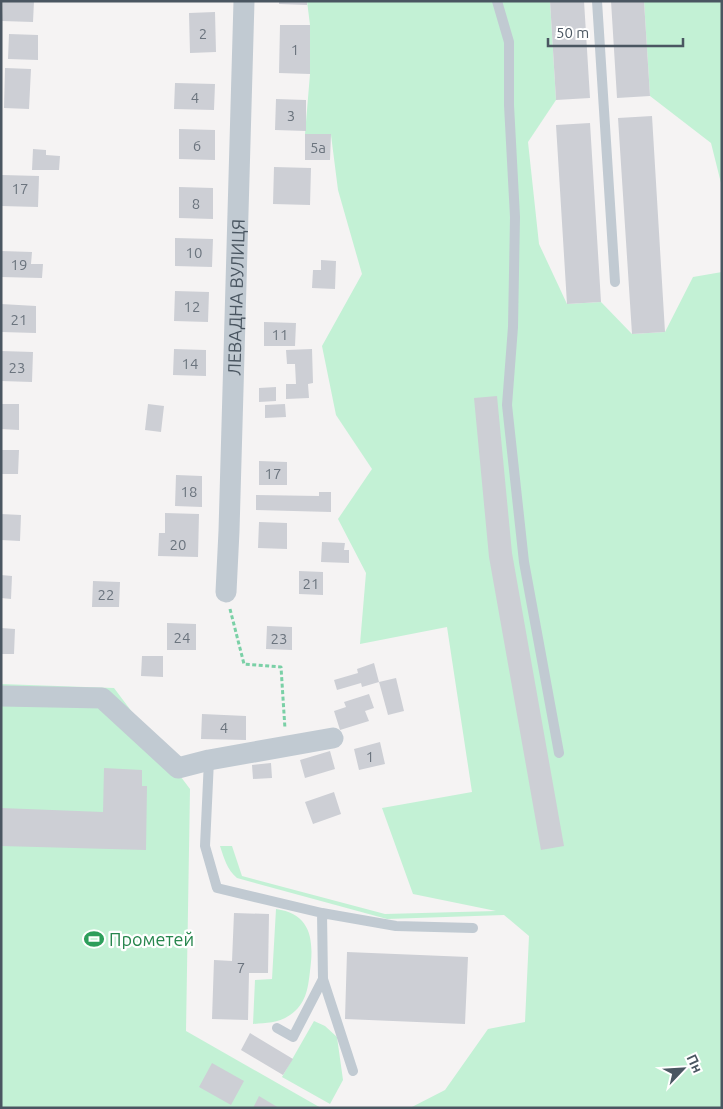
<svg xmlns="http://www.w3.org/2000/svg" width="723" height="1109" font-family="Ubuntu,sans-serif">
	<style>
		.green { fill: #c3f1d5 }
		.building { fill: #cdcfd5 }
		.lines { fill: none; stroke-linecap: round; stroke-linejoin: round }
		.path { stroke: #7ad0a6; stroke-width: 3; stroke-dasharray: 4 2.5; stroke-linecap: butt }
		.service { stroke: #c1cad2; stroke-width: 10 }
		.minor { stroke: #c1cad2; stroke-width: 21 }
		.labels { text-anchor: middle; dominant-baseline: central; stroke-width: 4.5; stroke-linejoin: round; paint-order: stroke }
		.number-label { font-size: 15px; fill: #6b747e }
		.street-label { font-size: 18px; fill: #4a5661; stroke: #fff }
		.leisure-label { font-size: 18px; fill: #27864d; stroke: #fff; text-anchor: start }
	</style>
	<rect width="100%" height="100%" fill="#f5f3f3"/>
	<path class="green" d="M307 1H550L556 100 528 142 539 244 567 304 601 302 632 334 665 332 693 277 722 272V1108H410L445 1090 488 1029 525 1022 529 936 504 915 387 919 237 878C227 870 224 858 220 846H232L242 876 385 914 496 911 413 894 382 808 472 792 447 627 360 644 366 573 338 519 372 469 336 415 322 346 362 274 338 190 331 135 305 134 310 74V25Z
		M644 1H722V187L711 143 650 96Z
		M1 684 114 688 190 789 186 1031 321 1108H1Z
		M276 909C312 914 314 941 310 971 308 989 306 1004 290 1015 279 1023 266 1023 253 1024L255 980 272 979Z
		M314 1021 325 1026 337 1037 343 1080 330 1104 282 1077Z"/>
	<path class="building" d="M3 1H34L33 22 2 21Z
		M279 1H307V5L279 4Z
		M550 1H584L590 98 556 100Z
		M611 1H644L650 96 617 98Z
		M215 12 216 52 190 53 189 13Z
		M280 25H310V74L279 73Z
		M9 34 38 35V60L8 59Z
		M5 68 31 69 29 109 4 108Z
		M175 83 215 84 214 110 174 109Z
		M276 99 306 100V131L275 130Z
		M652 116 665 332 632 334 618 118Z
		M590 123 601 302 567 304 556 125Z
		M179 129 215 130V160L179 159Z
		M305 134H331L330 160H305Z
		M33 149 46 150V155L60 156 59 170H32Z
		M274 167 311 168 310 205 273 204Z
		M2 175 39 176 38 207 1 206Z
		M179 187 213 188V219L179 218Z
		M175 238 213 239 212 267 175 266Z
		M1 251 32 252 31 264H43L42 278 1 277Z
		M321 260 336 261 335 289 312 288 313 270H321Z
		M175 291 209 292 208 322 174 321Z
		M1 304 36 306V333L1 332Z
		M264 322 296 323 295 346H264Z
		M174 349 206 350V376L173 375Z
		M312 349 313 383 308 384 309 398 286 399V384H296L295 364H287L286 350Z
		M1 351 33 352 32 382 1 381Z
		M276 387V401L259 402V388Z
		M497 396 512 553 564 846 541 850 489 557 474 398Z
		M1 404H19V430L1 429Z
		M148 404 164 406 161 432 145 430Z
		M285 404 286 417 265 418V405Z
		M1 450H19L18 474H1Z
		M259 461 287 462V485H259Z
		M176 475 202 476V507L175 506Z
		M319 492H331V512L256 510V495L319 496Z
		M165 513 199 514 198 557 158 556 159 533H165Z
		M1 514 21 515 20 541 1 540Z
		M259 522 287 523V549L258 548Z
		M322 542 345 543 344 550H349V563L321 562Z
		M299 571 323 572V595L299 594Z
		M1 575 12 576 11 599 1 598Z
		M93 581 120 582 119 607H92Z
		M167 623 196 624V650H167Z
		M267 626 292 627V650L266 649Z
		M1 628 15 629 14 654H1Z
		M142 656H163V677L141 676Z
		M374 663 379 682 362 687 361 683 337 690 334 680 358 673 357 669Z
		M396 678 404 711 388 715 379 682Z
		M369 694 374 708 365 711 369 721 340 730 334 711 346 707 344 702Z
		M202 714 246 716V740L201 739Z
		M380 742 385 764 359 770 354 749Z
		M330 751 335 769 305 778 300 760Z
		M271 763 272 778 253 779 252 765Z
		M104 768 142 770V786H147L146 850 1 846V808L103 812Z
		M334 792 341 814 313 824 305 802Z
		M234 913 269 914 268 973H249L248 1020 212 1019 214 960 232 961Z
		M347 952 468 957 465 1024 345 1019Z
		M250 1033 293 1059 283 1075 241 1050Z
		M212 1063 244 1081 231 1105 199 1087Z
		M259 1096 279 1108H253Z"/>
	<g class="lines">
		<path class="path" d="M230 609 244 664 281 667 285 729"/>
		<path class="service" d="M497 1 509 42V105L515 217 513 327 507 405 524 562 559 753
			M597 1 615 282
			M209 760 205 846 217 888 322 913 396 926 473 928
			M323 979 353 1071
			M277 1028 293 1037 323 979 322 913"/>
		<g class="minor">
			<path id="s1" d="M226 592 229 531 244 1"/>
			<path d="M1 696 102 698 178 768 209 760 333 738"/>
		</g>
	</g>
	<defs>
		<symbol id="stadium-bare" viewBox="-9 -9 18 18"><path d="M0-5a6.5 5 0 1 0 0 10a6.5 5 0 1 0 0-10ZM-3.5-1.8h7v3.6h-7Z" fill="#2e9e5b" stroke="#fff" stroke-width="2.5" paint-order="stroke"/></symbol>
	</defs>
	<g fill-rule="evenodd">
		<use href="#stadium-bare" x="80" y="925" width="28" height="28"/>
	</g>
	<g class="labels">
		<g class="number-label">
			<text x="203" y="33">2</text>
			<text x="295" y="49">1</text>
			<text x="195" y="97">4</text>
			<text x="291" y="115">3</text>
			<text x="197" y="145">6</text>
			<text x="318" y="147">5а</text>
			<text x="20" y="188">17</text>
			<text x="196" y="203">8</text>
			<text x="194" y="252">10</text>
			<text x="19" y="264">19</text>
			<text x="192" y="306">12</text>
			<text x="19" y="319">21</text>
			<text x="280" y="334">11</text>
			<text x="190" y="363">14</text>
			<text x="17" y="367">23</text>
			<text x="273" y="473">17</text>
			<text x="189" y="491">18</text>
			<text x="178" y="544">20</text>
			<text x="311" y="583">21</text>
			<text x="106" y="594">22</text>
			<text x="182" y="637">24</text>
			<text x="279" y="638">23</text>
			<text x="224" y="727">4</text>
			<text x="370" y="756">1</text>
			<text x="241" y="967">7</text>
		</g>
		<g class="street-label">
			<text stroke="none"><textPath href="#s1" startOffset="295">ЛЕВАДНА ВУЛИЦЯ</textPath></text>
		</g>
		<g class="leisure-label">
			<text x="109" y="939">Прометей</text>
		</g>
	</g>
	<rect width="723" height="1109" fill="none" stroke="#4a5661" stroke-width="5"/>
	<g transform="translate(683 1069) rotate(65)" stroke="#ffffff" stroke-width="4" paint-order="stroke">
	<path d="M0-4L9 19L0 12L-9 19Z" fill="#4a5661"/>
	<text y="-8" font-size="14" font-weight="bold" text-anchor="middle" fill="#4a5661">Пн</text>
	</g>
	<path d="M548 38v8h135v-8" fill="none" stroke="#4a5661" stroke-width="2.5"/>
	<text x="556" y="38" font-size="15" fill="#4a5661" stroke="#ffffff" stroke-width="4" paint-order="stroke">50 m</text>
</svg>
